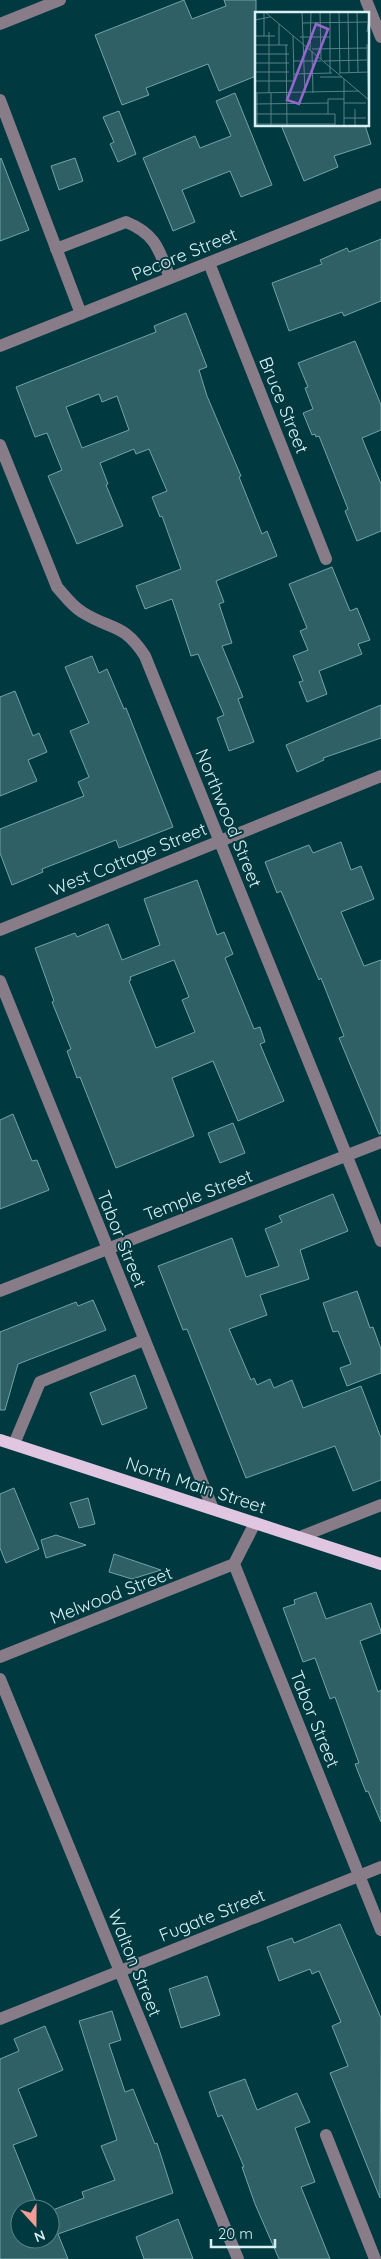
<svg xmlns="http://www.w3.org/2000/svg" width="381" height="2259" font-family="Quicksand,sans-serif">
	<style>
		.building { fill: #2e6066; stroke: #71a4aa; fill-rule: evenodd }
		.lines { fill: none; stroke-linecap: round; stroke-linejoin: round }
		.minor { stroke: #897c89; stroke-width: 12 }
		.major { stroke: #e1c6e1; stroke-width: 12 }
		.labels { text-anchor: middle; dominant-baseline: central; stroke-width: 4; stroke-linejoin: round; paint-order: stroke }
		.street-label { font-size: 18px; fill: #d6eff3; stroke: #00393f }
		.inset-road { fill: none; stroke: #568287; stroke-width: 1 }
		.view { fill: #9666cf; fill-opacity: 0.15; stroke: #9666cf; stroke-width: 2.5 }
		.inset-edge { fill: none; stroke: #d6eff3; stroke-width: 2.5 }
	</style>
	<rect width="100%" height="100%" fill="#00393f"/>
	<path class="building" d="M184 0 192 19 226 6 224 0H256V76L219 91 208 64 146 88 149 95 122 105 95 35Z
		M235 93 272 185 241 197 230 171 182 190 195 222 173 231 143 158 195 136 200 148 231 136 216 101Z
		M119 111 136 154 118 162 110 144 114 142 103 117Z
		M281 125H365L371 144 334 156 338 167 304 181Z
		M1 158 29 230 0 241V159Z
		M75 158 83 181 59 190 51 166Z
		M381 239V301L344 316 342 312 289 331 272 283 322 264 320 260 347 248 349 252Z
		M186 313 207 367 199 370 207 396 241 476 239 477 262 534 267 531 277 556 216 581 224 602 219 604 232 643 222 646 243 697 238 699 254 742 229 751 217 718 224 715 198 654 191 656 172 599 145 609 136 586 181 569 162 516 160 517 152 497 167 491 149 449 136 454 134 449 100 463 108 484 106 485 123 526 77 544 48 476 62 470 47 433 35 437 16 387 156 332 154 326ZM99 394 102 402 117 396 129 430 82 448 66 407Z
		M355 341 381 405V430L362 438 381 484V531L357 541 345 511 348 509 319 436 316 437 315 434 312 435 303 413 313 409 305 388 308 387 298 363Z
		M332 567 350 611 357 608 370 640 358 644 362 654 319 671 327 694 307 702 299 682 303 681 293 656 308 650 300 631 307 628 289 584Z
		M92 656 99 673 107 669 124 709 126 708 173 827 119 848 116 840 42 869 43 872 12 885 0 853V829L84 796 78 782 89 777 70 731 89 723 65 667Z
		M15 691 33 736 39 733 47 752 28 760 37 781 0 796V697Z
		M381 705V738L323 758 324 760 297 772 286 745Z
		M341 842 351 870 361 866 374 899 341 912 364 966 381 960V1134H379L339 1038 344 1036 321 978 319 980 281 891 277 893 265 862 309 845 313 853Z
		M197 880 217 935 224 932 233 954 225 958 254 1029 260 1027 265 1042 260 1044 284 1101 238 1121 213 1061 172 1078 194 1136 116 1168 80 1077 77 1078 67 1051 71 1049 52 1002 54 1001 35 948 75 933 77 937 108 924 122 960 160 945 144 899ZM174 960 189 997 182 1000 195 1032 156 1048 129 981 131 980 130 977Z
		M13 1114 32 1161 37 1160 49 1190 0 1209V1120Z
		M233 1123 245 1153 220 1163 208 1133Z
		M333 1194 348 1231 300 1250 309 1279 260 1295 267 1315 229 1329 251 1380 254 1378 257 1385 270 1379 274 1388 292 1380 303 1408 361 1386 381 1438V1480L353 1491 335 1446 246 1478 187 1329 183 1330 158 1266 232 1238 246 1277 279 1266 265 1229 282 1222 279 1216Z
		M357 1291 370 1328 373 1327 381 1349V1373L347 1386 340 1368 351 1364 338 1331 333 1332 323 1303Z
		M93 1300 106 1330 18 1364 5 1410H0V1332L76 1302 78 1306Z
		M135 1375 147 1408 102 1425 90 1393Z
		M14 1488 39 1549 6 1563 0 1548V1494Z
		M88 1498 95 1524 79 1528 70 1503Z
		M56 1535 86 1545 46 1558 41 1540Z
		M114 1554 161 1570 132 1579 109 1572Z
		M316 1592 326 1619 371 1603 381 1631V1633L360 1641 378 1692 381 1690V1822L368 1791 366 1792 355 1764 359 1763 335 1697 330 1699 315 1658 303 1662 283 1608 295 1604 294 1600Z
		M340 1924 381 2018 380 2198 330 2073 348 2066 332 2026 341 2022 319 1971 312 1974 310 1969 279 1981 267 1947 292 1938 294 1943Z
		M207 1976 220 2015 181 2028 169 1989Z
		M112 2011 121 2040 109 2044 125 2092 133 2089 155 2144 157 2143 173 2193 58 2234 68 2259H0V2059L19 2051 14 2039 45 2026 63 2070 18 2089 37 2136 13 2145 39 2209H20V2239H50V2211L84 2198 82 2192 115 2180 101 2146 117 2140 79 2021Z
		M245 2079 257 2110 297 2093 310 2122 295 2128 315 2182 301 2187 330 2259H279L255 2204 242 2167H244L222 2115 218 2117 209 2092Z
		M178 2219 193 2259H144L136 2237Z"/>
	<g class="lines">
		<path class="minor" d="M366 0 381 37
			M0 24 60 0
			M0 100 81 314
			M56 249 126 222C156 234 159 250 170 278
			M209 263 326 559
			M0 346 381 194
			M0 445 57 587C65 596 72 606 82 612 112 631 123 622 145 656L381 1241
			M0 930 381 776
			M0 981 213 1509
			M0 1291 381 1142
			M14 1444 40 1382 144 1340
			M255 1523 234 1564 381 1930
			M300 1537 381 1505
			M0 1657 234 1564
			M0 1679 238 2259
			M0 2019 381 1867
			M326 2135 375 2259"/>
		<path class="major" d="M0 1440 381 1564"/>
	</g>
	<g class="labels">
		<g class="street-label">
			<text transform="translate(184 254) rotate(-22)">Pecore Street</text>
			<text transform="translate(284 405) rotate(68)">Bruce Street</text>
			<text transform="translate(229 818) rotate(68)">Northwood Street</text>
			<text transform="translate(128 859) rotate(-22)">West Cottage Street</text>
			<text transform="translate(198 1195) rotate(-21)">Temple Street</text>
			<text transform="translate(122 1239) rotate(68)">Tabor Street</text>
			<text transform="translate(196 1485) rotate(18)">North Main Street</text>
			<text transform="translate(111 1595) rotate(-21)">Melwood Street</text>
			<text transform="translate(315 1719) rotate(68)">Tabor Street</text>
			<text transform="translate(212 1915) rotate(-22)">Fugate Street</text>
			<text transform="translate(135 1963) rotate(68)">Walton Street</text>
		</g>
	</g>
	<g transform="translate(255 12)">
		<rect width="114" height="114" fill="#00393f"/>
		<path class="inset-road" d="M9 0V24M10 0 114 88M47 0 50 81M65 0 66 47M75 0V61M84 0 85 61M93 0 94 61M102 0 103 60M0 8 15 5M47 11 112 10M24 12V33M14 20V81M112 20 114 3M0 24H20M45 25H75M112 32 114 109M0 33H33M31 33 32 114M57 37 112 36M55 38 56 0M57 39 58 81M0 42H34M38 49H66M69 49 112 48M0 51H34M0 60H34M84 61 114 60M38 62 77 61M65 65H87M0 69H39L38 24M0 81 104 79M2 81V114M16 81V114M89 91H111M0 92 73 91M100 97V114M0 102H80V114M73 102V87H89M89 106H111M0 112H80M89 114V67"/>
		<path class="view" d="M61 12 73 17 44 92 32 88Z"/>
		<rect width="114" height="114" class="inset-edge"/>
	</g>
	<g transform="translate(35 2224) rotate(159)"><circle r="24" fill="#00393f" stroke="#568287"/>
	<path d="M0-4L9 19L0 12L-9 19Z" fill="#f59c94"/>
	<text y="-8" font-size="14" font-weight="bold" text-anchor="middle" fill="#d6eff3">N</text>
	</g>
	<path d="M211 2239v8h64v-8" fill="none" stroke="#d6eff3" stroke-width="2.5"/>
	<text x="218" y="2239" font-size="15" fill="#d6eff3" stroke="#00393f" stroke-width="4" paint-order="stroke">20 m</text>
</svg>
